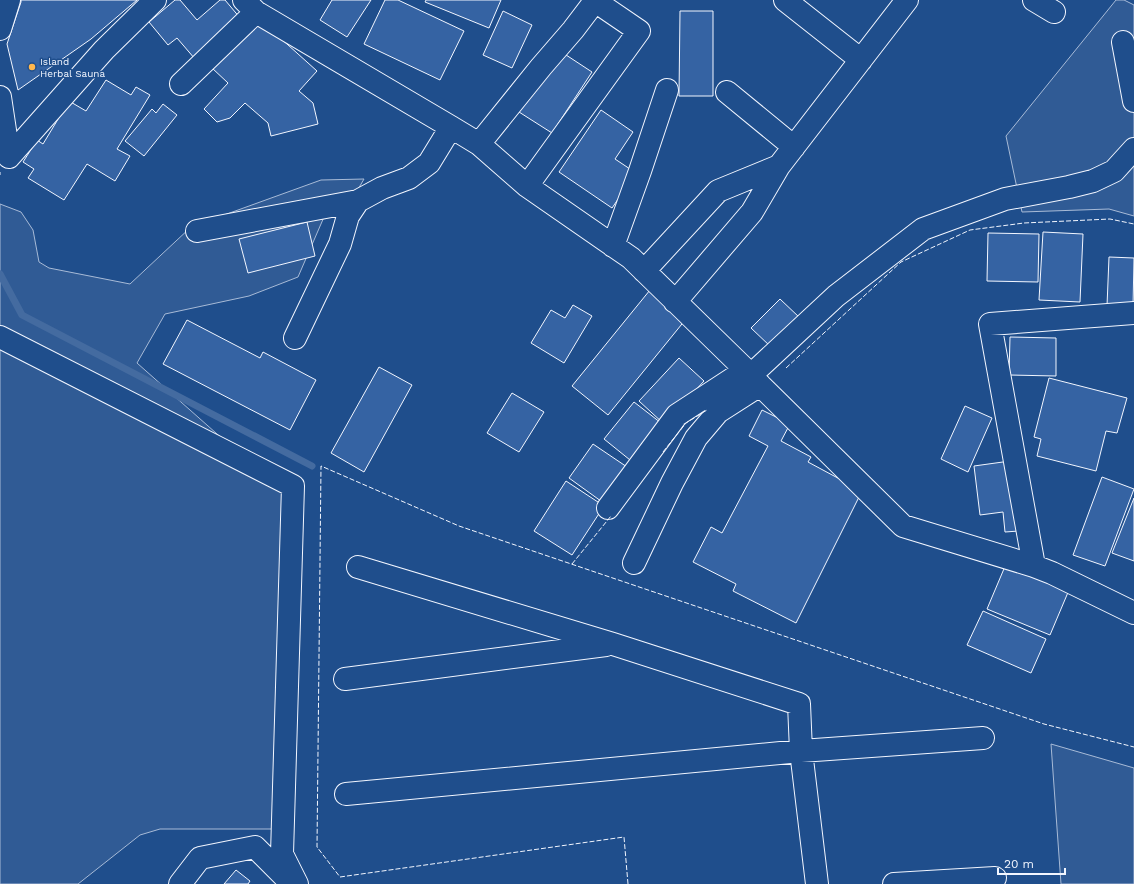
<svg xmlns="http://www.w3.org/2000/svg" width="1134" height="884" font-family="'Work Sans',sans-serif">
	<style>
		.built { fill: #305b95; stroke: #a8bbd7 }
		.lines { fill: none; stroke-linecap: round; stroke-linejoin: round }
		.stream { stroke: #446ba0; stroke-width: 7 }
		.building { fill: #3563a3; stroke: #f2f6ff }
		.minor-casing { stroke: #f2f6ff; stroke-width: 24 }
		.minor { stroke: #1f4e8c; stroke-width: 22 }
		.fence { stroke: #f2f6ff; stroke-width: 1; stroke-dasharray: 5 2; stroke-linecap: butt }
		.poi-dot { fill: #ffb74d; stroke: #1f4e8c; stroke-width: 1.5 }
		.labels { text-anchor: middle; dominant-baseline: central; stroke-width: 3; stroke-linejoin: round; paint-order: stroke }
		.poi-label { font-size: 10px; fill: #f2f6ff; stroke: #1f4e8c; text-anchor: start }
	</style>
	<rect width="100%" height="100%" fill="#1f4e8c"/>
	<path class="built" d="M1116 0H1124L1134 5V216L1109 209 1022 212 1006 136Z
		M364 179 353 198 324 217 298 277 249 296 165 314 137 363 287 496 275 829H160L140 835 78 884H0V204L21 212 33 230 39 262 49 268 130 284 191 227 321 180Z
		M1051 744 1134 768V884H1061Z"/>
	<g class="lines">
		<path class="stream" d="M0 274 22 315 312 466"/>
	</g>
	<path class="building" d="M21 0H137L91 39 18 90 7 44 21 2Z
		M175 0H180L197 20 220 0H225L241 19 195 59 177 38 168 45 149 22Z
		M332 0H371L347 37 320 20Z
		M385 0H398L464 31 440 80 364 44Z
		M426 0H501L489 28 425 2Z
		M503 11 532 25 512 68 483 55Z
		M680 11H713V96H679Z
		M258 18 317 71 299 91 313 103 318 124 271 136 268 123 245 103 230 118 217 122 204 109 228 83 212 68Z
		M560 51 592 72 552 133 519 112Z
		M106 80 131 95 136 87 150 95 117 149 130 156 115 181 87 164 64 200 28 178 34 169 23 162 37 140 43 144 69 101 86 111Z
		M163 104 177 115 144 156 125 141 152 109 156 113Z
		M601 110 633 132 615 159 636 173 612 208 559 172Z
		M307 222 315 256 248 273 239 239Z
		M1043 232 1083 234 1080 302 1039 300Z
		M988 233 1039 234 1038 282 987 281Z
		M1109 257 1134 258 1133 307 1107 306Z
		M650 290 686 319 608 415 572 386Z
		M780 299 800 318 771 347 751 328Z
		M573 305 592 316 564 363 531 343 551 310 565 318Z
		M187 320 260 358 263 352 316 380 290 430 163 364Z
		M1010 337 1056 338V376L1009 375Z
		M679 358 704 381 664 424 639 401Z
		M379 367 412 385 364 472 331 453Z
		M1049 378 1127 398 1117 433 1106 431 1096 471 1037 456 1041 439 1034 437Z
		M512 393 544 412 519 452 487 433Z
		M634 402 665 426 635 464 604 439Z
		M965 406 992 418 968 472 941 459Z
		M762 410 790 424 781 441 811 457 808 462 862 491 796 623 733 591 736 584 693 562 711 527 722 533 768 446 749 436Z
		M593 444 630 469 605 504 569 478Z
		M1010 461 1019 531 1005 532 1003 512 980 515 974 466Z
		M1102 477 1134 489 1105 566 1073 555Z
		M566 481 604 506 572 555 534 531Z
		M1134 498V561L1112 553Z
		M1006 564 1069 590 1050 635 987 609Z
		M983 611 1046 639 1031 673 967 645Z
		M236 870 250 881 248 884H224Z"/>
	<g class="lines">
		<defs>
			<path id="minor" d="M244 0 256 12 451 127 479 144 527 186 631 258 751 375 760 385 903 526 1034 566 1052 573 1134 613
				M785 0 861 60
				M1034 0 1054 12
				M0 29 9 0
				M1123 42 1134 101
				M181 84 256 12
				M727 92 794 147
				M0 97 9 157
				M479 144 541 67 573 30 595 1 639 31 527 186
				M9 157 104 50 155 0
				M779 166 907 0
				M197 231 358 201
				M613 246 640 171 667 90
				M644 271 718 191 779 166 752 212 675 302
				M0 337 293 486 282 854 297 884
				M295 338 340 244 348 216 358 201 382 188 409 178 429 163 451 127
				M751 375 836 296 923 229 1005 199 1069 187 1093 181 1114 171 1134 149
				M608 508 677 415 746 370
				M634 563 672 483 696 438 718 412 760 385
				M1034 566 990 324 1134 313
				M358 567 613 644 799 704 801 751 817 884
				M345 679 606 645
				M346 794 801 751 983 738
				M180 884 200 858 255 847 290 882
				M894 884 995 878"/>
		</defs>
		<use href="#minor" class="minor-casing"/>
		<use href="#minor" class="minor"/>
		<path class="fence" d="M0 172V175
			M786 368 901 262 970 230 1024 223 1110 219 1134 224
			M663 452 686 423 707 410
			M572 564 611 516
			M628 884 624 837 340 877 317 847 321 466 459 526 1044 724 1134 747"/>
	</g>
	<circle class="poi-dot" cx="32" cy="67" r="4"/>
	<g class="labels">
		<g class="poi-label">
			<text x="40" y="61">Island<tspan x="40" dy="12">Herbal Sauna</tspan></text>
		</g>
	</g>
	<path d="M998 868v6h67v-6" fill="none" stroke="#f2f6ff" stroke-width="2"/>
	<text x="1004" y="868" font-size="12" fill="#f2f6ff" stroke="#1f4e8c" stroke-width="3" paint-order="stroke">20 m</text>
</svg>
